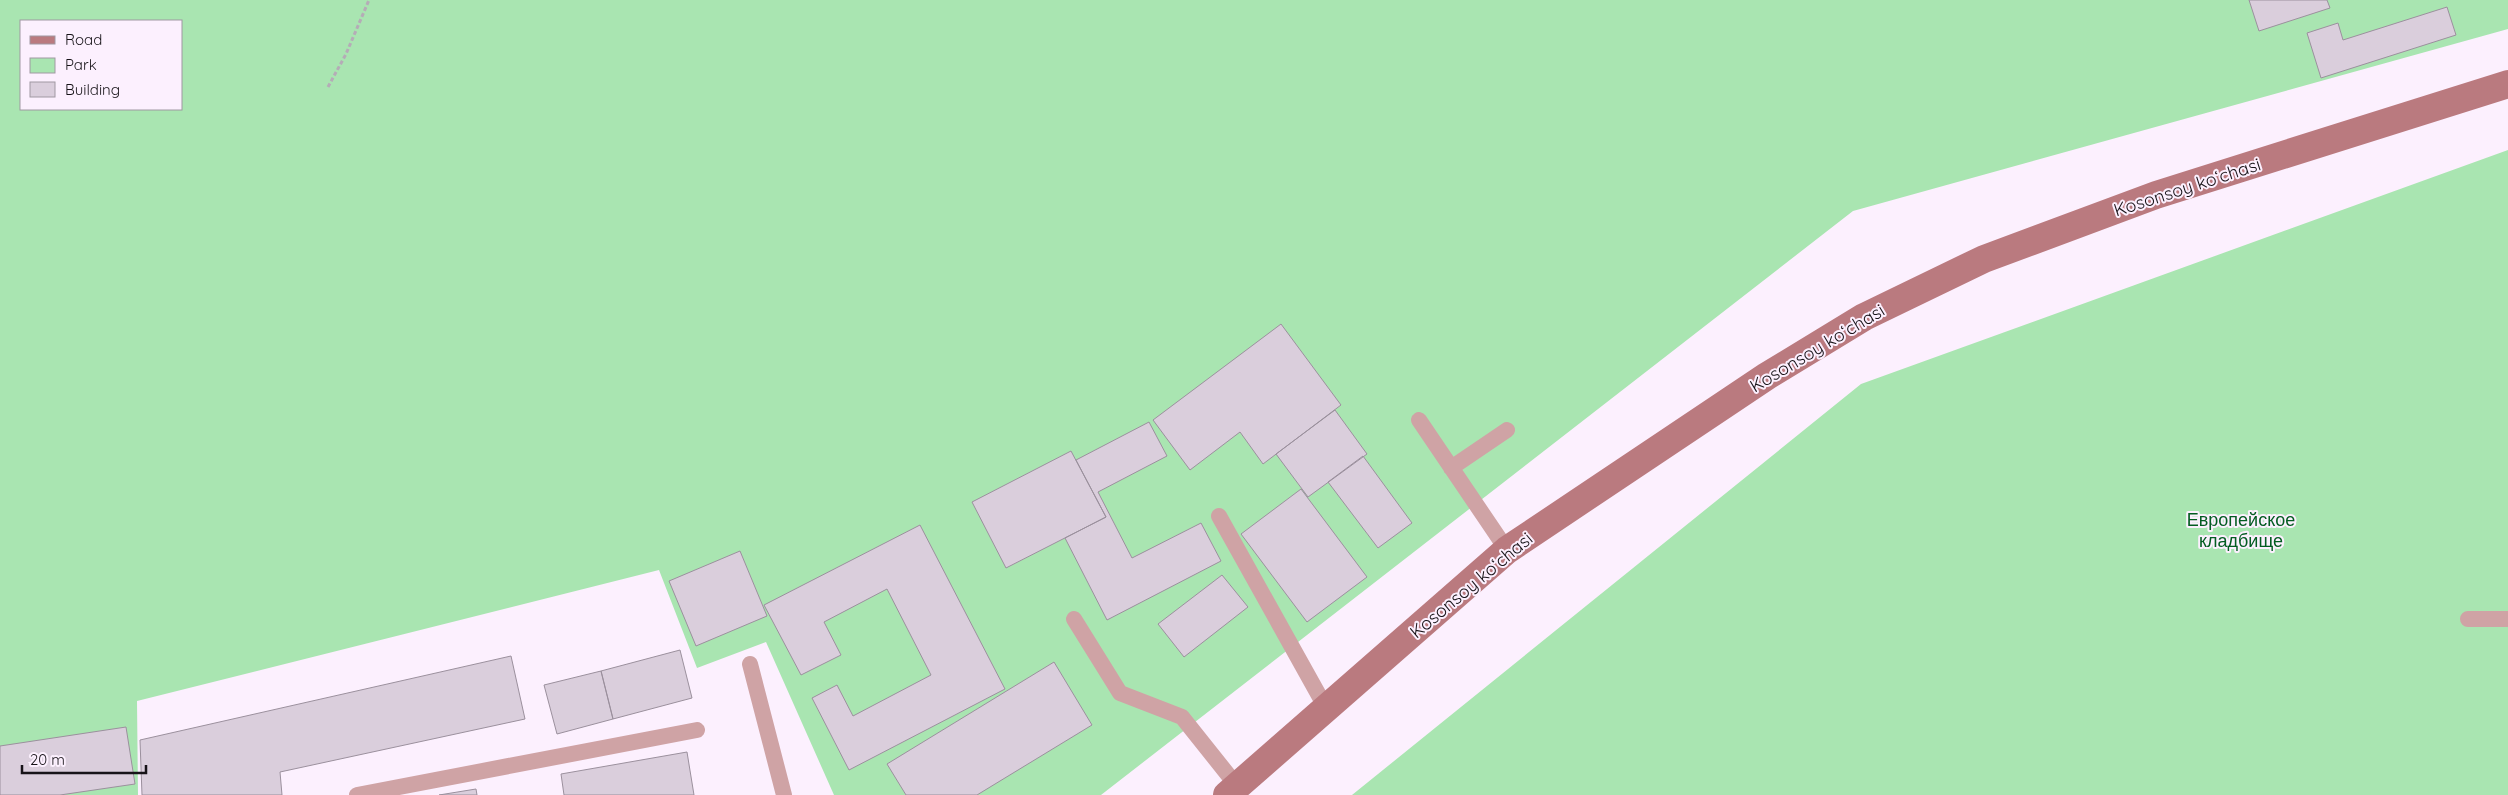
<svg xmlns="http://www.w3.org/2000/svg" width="2508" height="795" font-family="Quicksand,sans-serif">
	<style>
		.green { fill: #a9e5b1; fill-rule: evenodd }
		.building { fill: #dacedc; stroke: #9b909d }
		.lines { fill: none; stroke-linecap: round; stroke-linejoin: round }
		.path { stroke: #b5acb7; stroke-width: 3; stroke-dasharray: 4 2.5; stroke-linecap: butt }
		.lane { stroke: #cfa3a5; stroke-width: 16 }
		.secondary { stroke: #ba7a7f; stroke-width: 28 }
		.labels { text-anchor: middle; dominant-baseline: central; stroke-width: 4; stroke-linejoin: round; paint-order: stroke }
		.street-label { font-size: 18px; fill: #171318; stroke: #fcf0fe }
		.park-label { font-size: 18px; fill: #035c21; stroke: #fcf0fe }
	</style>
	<rect width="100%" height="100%" fill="#fcf0fe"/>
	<path class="green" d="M0 0H2508V29L1853 211 1101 795H834L766 642 697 668 659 570 137 701 138 795H0ZM21 21H181V109H21Z
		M2508 150V795H1352L1861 384Z"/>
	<path class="building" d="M2249 0H2327L2330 8 2259 31Z
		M2447 7 2456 35 2321 78 2307 33 2338 23 2343 40Z
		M1281 324 1341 405 1263 464 1240 432 1190 470 1153 420Z
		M1335 410 1367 454 1308 497 1276 454Z
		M1149 422 1167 456 1098 492 1132 558 1201 523 1221 561 1107 620 1065 538 1106 517 1076 460Z
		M1071 451 1106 517 1006 568 972 502Z
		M1363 456 1412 523 1378 548 1328 482Z
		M1301 489 1367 577 1307 622 1241 534Z
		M920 525 1005 689 849 770 812 698 837 685 853 716 931 675 887 589 824 622 841 655 801 675 764 605Z
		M740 551 767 616 696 646 669 581Z
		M1222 575 1248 607 1184 657 1158 624Z
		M680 650 692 698 613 719 601 671Z
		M511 656 525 719 280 772 282 795H142L140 740Z
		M1054 662 1092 725 977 795H906L887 764Z
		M601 671 613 719 557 734 544 685Z
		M126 727 135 784 60 795H0V746Z
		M687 752 694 795H564L561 774Z
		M476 789 477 795H439Z"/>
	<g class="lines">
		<path class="path" d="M328 87 346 54 369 0"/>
		<path class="lane" d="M1419 420 1507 550
			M1451 468 1507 430
			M1219 516 1326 708
			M1074 619 1120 693 1182 717 1237 786
			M2468 619H2508
			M750 664 784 795
			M357 795 697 730"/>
		<path class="secondary" d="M1227 795 1507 550 1767 376 1864 317 1984 259 2156 195 2508 84"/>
	</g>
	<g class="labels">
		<g class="street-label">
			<text transform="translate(2187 187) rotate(-18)">Kosonsoy koʻchasi</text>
			<text transform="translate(1817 348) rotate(-31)">Kosonsoy koʻchasi</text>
			<text transform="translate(1471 585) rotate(-40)">Kosonsoy koʻchasi</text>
		</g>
		<g class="park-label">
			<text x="2241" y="519">Европейское<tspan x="2241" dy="21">кладбище</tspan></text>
		</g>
	</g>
	<rect x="20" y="20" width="162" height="90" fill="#fcf0fe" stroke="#a098a2"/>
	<rect x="30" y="36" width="25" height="8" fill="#ba7a7f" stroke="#a098a2"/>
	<text x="65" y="45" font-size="15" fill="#171318">Road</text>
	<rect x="30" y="58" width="25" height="15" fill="#a9e5b1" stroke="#a098a2"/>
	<text x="65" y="70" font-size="15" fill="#171318">Park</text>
	<rect x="30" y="82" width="25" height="15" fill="#dacedc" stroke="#a098a2"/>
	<text x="65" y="95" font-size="15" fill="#171318">Building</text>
	<path d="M22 765v8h124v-8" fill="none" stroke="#171318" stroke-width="2.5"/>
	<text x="30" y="765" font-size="15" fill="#171318" stroke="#fcf0fe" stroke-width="4" paint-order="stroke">20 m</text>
</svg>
